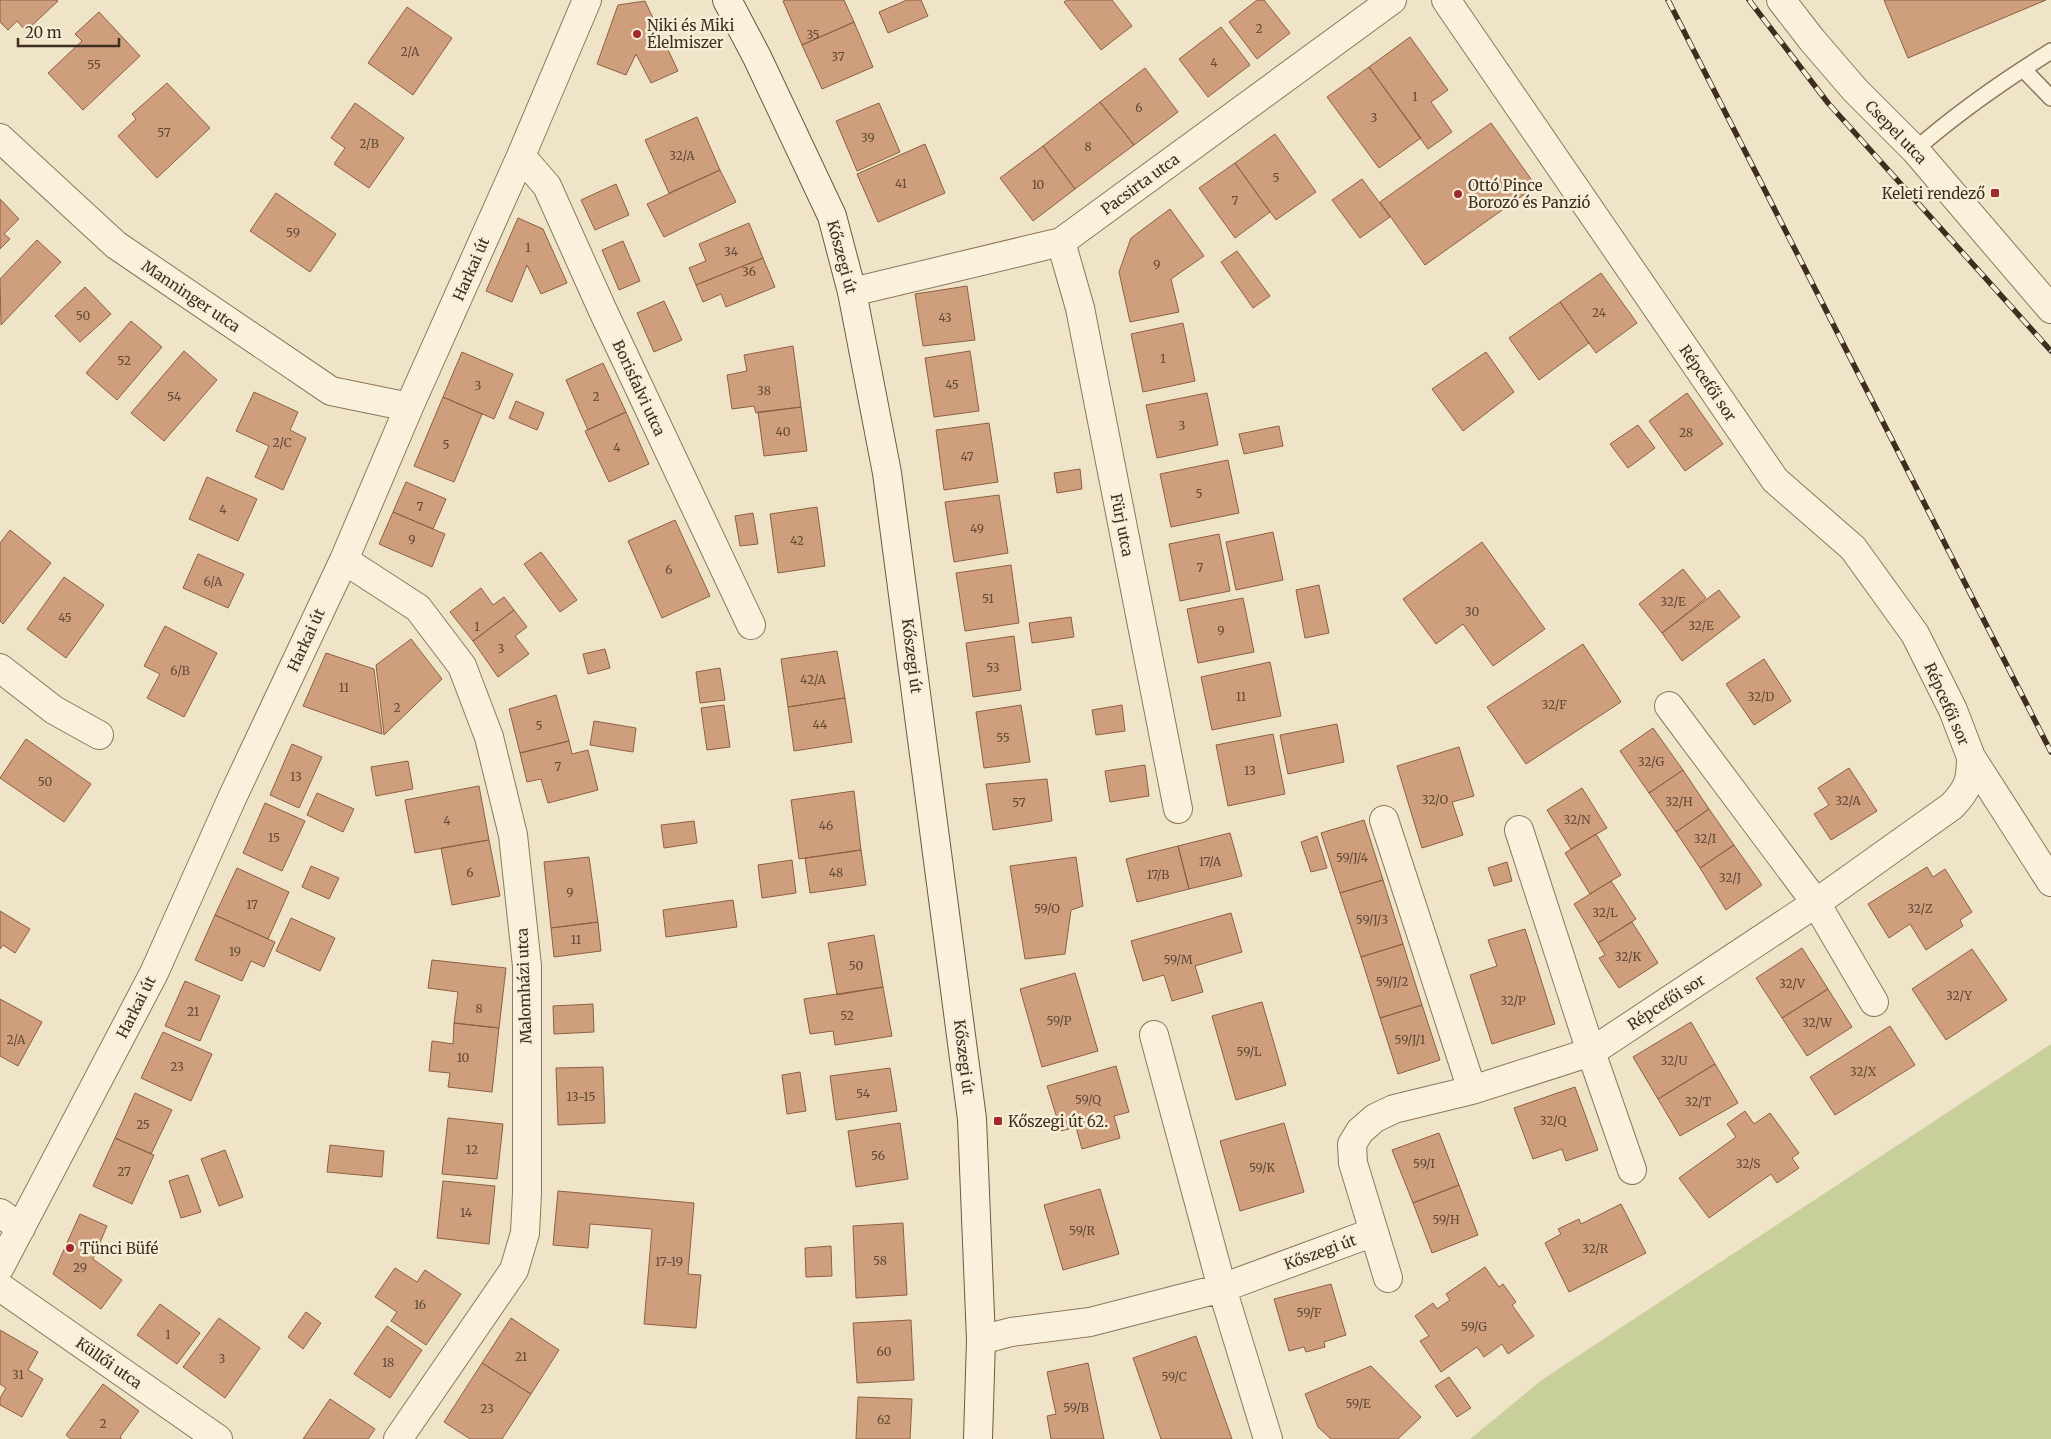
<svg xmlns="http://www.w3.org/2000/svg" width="2051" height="1439" font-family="Merriweather,serif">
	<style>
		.green { fill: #c9cf9b }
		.building { fill: #cf9f7d; stroke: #8d5f41 }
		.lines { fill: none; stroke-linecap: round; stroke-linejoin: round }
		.service-casing { stroke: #8d765c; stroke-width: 18 }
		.minor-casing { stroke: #8d765c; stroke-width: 30 }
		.secondary-casing { stroke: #6f573f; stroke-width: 30 }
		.service { stroke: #faf1dc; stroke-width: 15 }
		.minor { stroke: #faf1dc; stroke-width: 28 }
		.secondary { stroke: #faf1dc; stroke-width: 28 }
		.rail-casing { stroke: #3d2e20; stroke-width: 5.5 }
		.rail { stroke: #f7eed8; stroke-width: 4; stroke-dasharray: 11; stroke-linecap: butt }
		.poi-dot { fill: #9e2a2b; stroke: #f7eed8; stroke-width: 2 }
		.labels { text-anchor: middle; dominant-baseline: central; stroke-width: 5; stroke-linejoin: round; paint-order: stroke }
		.number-label { font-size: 12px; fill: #624a37 }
		.poi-label { font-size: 15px; fill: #3d2e20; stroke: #f7eed8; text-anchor: start }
		.street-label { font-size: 15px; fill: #3d2e20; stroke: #f7eed8 }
	</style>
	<rect width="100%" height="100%" fill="#f0e4c8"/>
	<path class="green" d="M2051 1044V1439H1470L1543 1379Z"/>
	<path class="building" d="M0 0H57L58 1 26 31 17 21 8 30 0 22Z
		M786 0H844L854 22 802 45 783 1Z
		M907 0H921L928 16 888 33 879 12Z
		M1067 0H1112L1132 26 1101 50 1064 2Z
		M1257 0H1264L1290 33 1257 59 1229 22Z
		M1884 0H2046L1908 58Z
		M645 1 678 71 651 83 636 54 626 75 597 64 618 5Z
		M407 7 452 38 413 95 368 63Z
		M99 12 140 56 83 110 48 73 82 41 75 34Z
		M854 22 873 67 822 89 802 45Z
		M1221 27 1250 65 1208 97 1179 59Z
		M1410 37 1448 90 1431 102 1452 132 1428 149 1369 67Z
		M1369 67 1421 138 1379 168 1327 97Z
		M1145 68 1178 112 1134 145 1100 102Z
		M167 83 210 128 157 178 118 136 136 119 132 114Z
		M1100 102 1134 145 1075 189 1043 146Z
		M355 103 404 138 369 188 334 164 345 148 331 138Z
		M879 103 900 152 857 171 836 121Z
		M697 117 720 170 669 193 645 140Z
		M1491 123 1536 186 1425 265 1380 202Z
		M1275 134 1316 192 1276 220 1235 163Z
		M925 144 945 193 878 222 857 174Z
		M1043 146 1075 189 1033 221 1000 178Z
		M1235 163 1270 212 1235 238 1199 188Z
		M720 170 736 202 664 237 647 204Z
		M1362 179 1390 217 1360 238 1332 200Z
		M616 184 629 215 595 230 581 200Z
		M276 193 336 234 310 272 250 231Z
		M0 199 19 219 4 234 10 239 0 249Z
		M1170 209 1204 256 1171 279 1179 312 1130 322 1119 272 1131 238Z
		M518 218 543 229 567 283 541 294 527 265 512 302 486 291Z
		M749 223 763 258 696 285 689 268 706 261 699 244Z
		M37 240 61 262 1 325 0 279Z
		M623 241 640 281 619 290 602 250Z
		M1237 251 1270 296 1253 308 1221 262Z
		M763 258 775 287 726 307 721 294 703 302 696 285Z
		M1601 273 1637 323 1596 353 1560 302Z
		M967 286 975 340 923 346 915 294Z
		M85 287 111 314 80 342 55 316Z
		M664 301 682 340 654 352 637 313Z
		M1560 302 1589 343 1539 380 1509 338Z
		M131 321 162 347 117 400 86 373Z
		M1183 323 1195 381 1143 392 1131 334Z
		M793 346 801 407 756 413 754 406 732 409 727 375 747 371 744 355Z
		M184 351 217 380 164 441 131 413Z
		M970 351 979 411 934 417 925 358Z
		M462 352 513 374 494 419 443 397Z
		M1486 352 1514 392 1463 431 1432 389Z
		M603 363 626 412 588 430 566 380Z
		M254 392 298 412 290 430 306 438 283 490 255 477 269 446 236 431Z
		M1207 393 1218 445 1157 458 1146 405Z
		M1687 393 1723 444 1685 471 1649 421Z
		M443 397 482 414 454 482 414 466Z
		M516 401 544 413 537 430 509 418Z
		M801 407 807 451 764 456 758 412Z
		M626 412 649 464 609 482 585 431Z
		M989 423 998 482 944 490 936 430Z
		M1638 425 1655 448 1628 468 1610 444Z
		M1279 426 1283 446 1244 454 1239 434Z
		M1228 460 1239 513 1171 527 1160 474Z
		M1080 469 1082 489 1057 493 1054 473Z
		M207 477 257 499 238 541 189 519Z
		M406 482 446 499 433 529 393 512Z
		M999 495 1008 553 954 562 945 502Z
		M817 507 825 566 778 573 770 514Z
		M393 512 445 534 432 567 379 544Z
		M753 513 758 544 740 546 735 516Z
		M675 520 710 596 662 618 628 541Z
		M10 530 51 563 3 624 0 621V543Z
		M1273 532 1283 580 1236 590 1226 542Z
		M1219 534 1230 591 1180 601 1169 544Z
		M1482 542 1545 629 1493 666 1463 624 1436 644 1403 599Z
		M541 552 577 600 560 612 524 564Z
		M198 554 244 574 228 608 183 588Z
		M1011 565 1019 623 965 631 956 573Z
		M1683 569 1706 598 1662 633 1639 604Z
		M64 577 104 605 66 658 27 629Z
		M1319 585 1329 633 1305 638 1296 590Z
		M481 588 493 605 504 597 514 610 473 641 450 612Z
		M1719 590 1740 617 1682 661 1662 633Z
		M1243 598 1254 652 1198 663 1187 609Z
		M514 610 527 627 515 636 529 654 498 677 473 641Z
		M1071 617 1074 637 1032 643 1029 623Z
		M165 626 217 653 184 717 147 698 160 674 144 666Z
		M1014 636 1021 690 973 697 966 643Z
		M411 639 442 679 384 735 376 665Z
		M1583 644 1621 702 1526 764 1487 707Z
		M605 649 610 668 588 674 583 654Z
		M837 651 845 698 788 707 781 659Z
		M326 653 374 669 382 734 303 706Z
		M1764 659 1791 701 1754 725 1726 684Z
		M1270 662 1281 716 1212 730 1201 677Z
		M720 668 725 700 700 703 696 672Z
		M556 695 569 741 520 753 509 709Z
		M845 698 852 742 794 751 788 707Z
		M724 705 730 747 707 750 701 708Z
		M1021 705 1030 762 984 768 976 712Z
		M1122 705 1125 731 1096 735 1092 710Z
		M594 721 636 728 633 752 590 745Z
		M1337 724 1344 762 1288 774 1280 735Z
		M1653 728 1683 770 1649 793 1620 751Z
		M1273 734 1285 794 1228 806 1216 745Z
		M26 739 91 784 64 822 0 778Z
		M569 741 572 754 588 750 598 790 548 803 541 779 527 782 520 753Z
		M292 744 322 757 299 808 270 795Z
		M1459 747 1474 796 1452 802 1463 835 1422 848 1397 766Z
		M408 761 413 789 376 796 371 767Z
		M1145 765 1149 796 1110 802 1105 771Z
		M1849 768 1877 811 1831 840 1814 814 1829 805 1818 788Z
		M1683 770 1709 809 1676 832 1649 793Z
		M1047 779 1052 821 993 830 986 784Z
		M479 786 489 840 415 853 405 800Z
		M1582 788 1607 828 1571 849 1547 810Z
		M854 791 861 850 799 859 791 800Z
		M317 793 354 809 343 832 307 815Z
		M265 803 305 821 282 871 243 853Z
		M1709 809 1734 845 1700 868 1676 832Z
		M1364 820 1383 880 1340 893 1321 833Z
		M694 821 697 843 664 848 661 825Z
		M1230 833 1242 876 1189 889 1178 846Z
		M1596 834 1621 875 1590 894 1565 853Z
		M1317 836 1327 868 1311 872 1301 842Z
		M489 840 500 896 452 905 441 848Z
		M1734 845 1762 885 1726 910 1700 868Z
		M1178 846 1189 889 1137 902 1126 859Z
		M861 850 866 885 810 893 805 858Z
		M589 857 598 922 551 928 544 862Z
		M1076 857 1083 906 1071 910 1065 954 1025 959 1010 866Z
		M792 860 796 893 762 898 758 865Z
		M1507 862 1512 881 1494 886 1488 868Z
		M311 866 339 878 329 899 302 887Z
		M1927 867 1933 877 1945 869 1972 912 1960 920 1963 926 1926 950 1910 924 1889 938 1868 904Z
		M237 868 289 892 268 939 215 915Z
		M1383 880 1403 944 1361 957 1340 893Z
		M1611 881 1636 919 1598 943 1574 904Z
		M733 900 737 927 666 937 663 910Z
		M0 911 30 929 15 953 3 945 0 949Z
		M1231 913 1242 952 1195 966 1203 992 1172 1001 1164 975 1143 981 1131 941Z
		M215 915 275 942 264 967 251 961 242 981 195 960Z
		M291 918 335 938 320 971 276 951Z
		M598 922 601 951 554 957 551 928Z
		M1632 922 1658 963 1619 988 1599 958 1605 955 1598 943Z
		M1525 929 1555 1024 1492 1044 1470 975 1497 966 1488 940Z
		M874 935 883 987 837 995 828 943Z
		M1403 944 1422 1005 1380 1018 1361 957Z
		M1802 948 1828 989 1782 1018 1756 978Z
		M1972 949 2007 1000 1946 1040 1912 989Z
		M432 960 506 968 499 1028 454 1023 458 992 428 988Z
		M1075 973 1098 1051 1042 1067 1020 989Z
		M185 981 220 996 200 1041 165 1026Z
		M883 987 892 1036 835 1045 833 1031 810 1034 804 999Z
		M1828 989 1852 1027 1807 1056 1782 1018Z
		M0 999 42 1022 18 1066 0 1056Z
		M1262 1002 1286 1085 1236 1100 1212 1016Z
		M593 1004 594 1032 554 1034 553 1006Z
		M1422 1005 1440 1060 1398 1074 1380 1018Z
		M1691 1022 1715 1064 1658 1099 1633 1057Z
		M454 1023 499 1028 492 1092 448 1087 450 1073 429 1071 432 1041 453 1044Z
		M1890 1026 1915 1065 1835 1115 1810 1077Z
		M163 1032 212 1054 191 1101 141 1078Z
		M1715 1064 1738 1103 1680 1136 1658 1099Z
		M1116 1066 1129 1112 1114 1116 1120 1138 1082 1149 1076 1127 1061 1131 1047 1086Z
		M603 1067 605 1123 558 1125 556 1068Z
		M890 1068 897 1111 836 1120 830 1076Z
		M800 1072 806 1111 787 1114 782 1075Z
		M1575 1087 1598 1150 1566 1161 1562 1149 1533 1159 1514 1108Z
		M135 1093 172 1110 151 1154 115 1138Z
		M1745 1111 1754 1124 1770 1113 1799 1153 1792 1158 1799 1168 1777 1183 1771 1174 1709 1218 1679 1178 1736 1137 1727 1124Z
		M448 1118 503 1124 497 1179 442 1174Z
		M900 1123 908 1179 856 1187 848 1131Z
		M1284 1123 1304 1192 1240 1211 1220 1141Z
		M1439 1133 1459 1185 1413 1203 1392 1150Z
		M115 1138 154 1155 132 1204 93 1186Z
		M330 1145 384 1151 382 1177 327 1172Z
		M225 1150 243 1197 219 1206 201 1159Z
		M188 1175 201 1212 181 1218 169 1181Z
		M443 1181 495 1186 489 1244 437 1238Z
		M1459 1185 1478 1235 1432 1253 1413 1203Z
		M1100 1189 1119 1254 1063 1270 1044 1205Z
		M558 1191 694 1203 688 1274 701 1275 696 1328 644 1324 652 1229 590 1224 588 1248 553 1245Z
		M1621 1204 1646 1253 1569 1292 1545 1243 1561 1234 1558 1229 1579 1219 1581 1224Z
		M80 1214 107 1226 93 1259 122 1280 101 1309 53 1274Z
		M903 1223 907 1295 856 1298 853 1226Z
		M831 1246 832 1276 806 1277 805 1248Z
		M1485 1267 1499 1287 1503 1284 1516 1302 1512 1305 1534 1336 1508 1354 1502 1344 1484 1357 1477 1347 1441 1372 1420 1341 1429 1336 1415 1316 1433 1303 1437 1309 1450 1300 1446 1294Z
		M395 1268 417 1282 425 1270 461 1294 426 1345 391 1321 397 1312 375 1297Z
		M1331 1284 1346 1335 1324 1342 1325 1347 1306 1352 1304 1347 1289 1351 1274 1299Z
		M160 1304 200 1333 177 1364 137 1335Z
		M306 1312 321 1323 303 1349 288 1337Z
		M219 1318 260 1348 225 1398 183 1367Z
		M511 1318 559 1350 531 1394 482 1363Z
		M911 1320 914 1380 857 1383 853 1323Z
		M387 1326 422 1350 390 1398 354 1374Z
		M0 1330 38 1352 28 1370 43 1379 22 1417 0 1405V1398L6 1388 0 1384Z
		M1196 1336 1216 1394 1232 1439H1161L1133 1358Z
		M482 1363 531 1394 502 1439H470L444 1422Z
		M1088 1363 1104 1439H1051L1047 1416 1056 1414 1047 1372Z
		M1371 1366 1421 1417 1398 1439H1331L1318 1427 1305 1394Z
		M1449 1377 1471 1408 1457 1417 1435 1386Z
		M103 1384 139 1411 120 1437 122 1439H71L66 1435Z
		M858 1397 912 1399 910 1439H856Z
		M330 1399 375 1429 368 1439H303Z"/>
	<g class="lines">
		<defs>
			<path id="service" d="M2023 69 2051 51
				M1915 150C1949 120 1985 94 2023 69L2051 98"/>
			<path id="minor" d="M1446 0 1775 480 1853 548 1915 634 1953 710 1971 757 2051 882
				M1781 0 1812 40 1855 90 1915 150 2051 309
				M0 138 116 245 331 391 409 407
				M521 156 547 186 603 311 751 625
				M1061 242 1080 308 1178 809
				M852 292 1061 242 1392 0
				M344 560 418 608 462 666 489 737 513 835 527 966V1193L525 1233 514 1270 398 1439
				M0 668 54 710 99 735
				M1669 706 1816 903 1874 1002
				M1384 820 1472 1090
				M1519 830 1591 1052 1632 1170
				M1154 1035 1222 1288 1268 1439
				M0 1213 21 1228
				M1374 1232 1388 1278
				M0 1267 154 973 233 796 344 560 409 407 521 156 587 0
				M0 1287 218 1439
				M981 1340 1011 1332 1090 1322 1222 1288 1374 1232 1353 1163 1352 1144 1360 1131 1375 1118 1394 1109 1472 1090 1591 1052 1816 903 1952 806C1968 789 1971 781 1971 757"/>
			<path id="secondary" d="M727 0 757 57 832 216 852 292 887 473 972 1119 981 1340 978 1439"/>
		</defs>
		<use href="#service" class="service-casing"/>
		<use href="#minor" class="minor-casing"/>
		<use href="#secondary" class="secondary-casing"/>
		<use href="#service" class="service"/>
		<use href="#minor" class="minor"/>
		<use href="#secondary" class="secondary"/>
		<defs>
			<path id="rail" d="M1668 0 2051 752
				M1749 0 1828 103 2051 351"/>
		</defs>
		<use href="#rail" class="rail-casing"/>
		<use href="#rail" class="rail"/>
	</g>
	<g class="poi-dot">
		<circle cx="637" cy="34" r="5"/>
		<rect x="1990" y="188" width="10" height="10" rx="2.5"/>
		<circle cx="1458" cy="194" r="5"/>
		<rect x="993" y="1116" width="10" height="10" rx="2.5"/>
		<circle cx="70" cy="1248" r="5"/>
	</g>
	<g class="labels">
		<g class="number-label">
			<text x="1259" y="28">2</text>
			<text x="813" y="34">35</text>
			<text x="410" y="51">2/A</text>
			<text x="838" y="56">37</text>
			<text x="1214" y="62">4</text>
			<text x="94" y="64">55</text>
			<text x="1415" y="96">1</text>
			<text x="1139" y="107">6</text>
			<text x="1374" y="117">3</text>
			<text x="164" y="132">57</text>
			<text x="868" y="137">39</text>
			<text x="369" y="143">2/B</text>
			<text x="1088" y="146">8</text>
			<text x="682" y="155">32/A</text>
			<text x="1276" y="177">5</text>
			<text x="901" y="183">41</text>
			<text x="1038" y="184">10</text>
			<text x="1235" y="200">7</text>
			<text x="293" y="232">59</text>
			<text x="528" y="247">1</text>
			<text x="731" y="251">34</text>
			<text x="1157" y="264">9</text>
			<text x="749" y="271">36</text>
			<text x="1599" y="312">24</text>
			<text x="83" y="315">50</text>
			<text x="945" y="317">43</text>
			<text x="1163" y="358">1</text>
			<text x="124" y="360">52</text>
			<text x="952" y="384">45</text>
			<text x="478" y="385">3</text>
			<text x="764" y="390">38</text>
			<text x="174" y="396">54</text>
			<text x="596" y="396">2</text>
			<text x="1182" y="425">3</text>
			<text x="783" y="431">40</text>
			<text x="1686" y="432">28</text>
			<text x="282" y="442">2/C</text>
			<text x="446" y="444">5</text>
			<text x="617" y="447">4</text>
			<text x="967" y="456">47</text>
			<text x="1199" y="493">5</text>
			<text x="420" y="506">7</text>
			<text x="223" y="509">4</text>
			<text x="977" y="528">49</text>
			<text x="412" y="539">9</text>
			<text x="797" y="540">42</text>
			<text x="1200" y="567">7</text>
			<text x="669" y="569">6</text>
			<text x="213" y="581">6/A</text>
			<text x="988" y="598">51</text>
			<text x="1673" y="601">32/E</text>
			<text x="1472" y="611">30</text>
			<text x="65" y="617">45</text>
			<text x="1701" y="625">32/E</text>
			<text x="477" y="626">1</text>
			<text x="1221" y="630">9</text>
			<text x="501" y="648">3</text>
			<text x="993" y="667">53</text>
			<text x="180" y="670">6/B</text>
			<text x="813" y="679">42/A</text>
			<text x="344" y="687">11</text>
			<text x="1241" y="696">11</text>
			<text x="1761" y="696">32/D</text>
			<text x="1554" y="704">32/F</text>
			<text x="397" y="707">2</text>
			<text x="820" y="724">44</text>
			<text x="539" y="725">5</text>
			<text x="1003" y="737">55</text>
			<text x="1651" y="761">32/G</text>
			<text x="558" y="766">7</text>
			<text x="1250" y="770">13</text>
			<text x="296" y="776">13</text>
			<text x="45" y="781">50</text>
			<text x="1435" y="799">32/O</text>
			<text x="1848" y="800">32/A</text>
			<text x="1679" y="801">32/H</text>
			<text x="1019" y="802">57</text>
			<text x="1577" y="819">32/N</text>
			<text x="447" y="820">4</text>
			<text x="826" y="825">46</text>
			<text x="274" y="837">15</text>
			<text x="1705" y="838">32/I</text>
			<text x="1352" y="857">59/J/4</text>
			<text x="1210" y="861">17/A</text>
			<text x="470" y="872">6</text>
			<text x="836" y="872">48</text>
			<text x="1158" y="874">17/B</text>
			<text x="1730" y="877">32/J</text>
			<text x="570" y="892">9</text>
			<text x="252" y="904">17</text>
			<text x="1047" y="908">59/O</text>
			<text x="1920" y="908">32/Z</text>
			<text x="1605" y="912">32/L</text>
			<text x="1372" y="919">59/J/3</text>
			<text x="576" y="939">11</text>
			<text x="235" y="951">19</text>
			<text x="1628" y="956">32/K</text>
			<text x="1178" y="959">59/M</text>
			<text x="856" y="965">50</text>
			<text x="1392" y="981">59/J/2</text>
			<text x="1792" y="983">32/V</text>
			<text x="1959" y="995">32/Y</text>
			<text x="1513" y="1000">32/P</text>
			<text x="479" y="1008">8</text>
			<text x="193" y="1011">21</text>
			<text x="847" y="1015">52</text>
			<text x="1059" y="1020">59/P</text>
			<text x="1817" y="1022">32/W</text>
			<text x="16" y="1039">2/A</text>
			<text x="1410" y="1039">59/J/1</text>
			<text x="1249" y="1051">59/L</text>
			<text x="463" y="1057">10</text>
			<text x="1674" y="1060">32/U</text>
			<text x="177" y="1066">23</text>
			<text x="1863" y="1071">32/X</text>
			<text x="863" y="1093">54</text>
			<text x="581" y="1096">13-15</text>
			<text x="1088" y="1099">59/Q</text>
			<text x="1698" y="1101">32/T</text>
			<text x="1553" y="1120">32/Q</text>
			<text x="143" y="1124">25</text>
			<text x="472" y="1149">12</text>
			<text x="878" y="1155">56</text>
			<text x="1424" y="1163">59/I</text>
			<text x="1748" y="1163">32/S</text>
			<text x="1262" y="1167">59/K</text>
			<text x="124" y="1171">27</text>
			<text x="466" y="1212">14</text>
			<text x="1446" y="1219">59/H</text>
			<text x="1082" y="1230">59/R</text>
			<text x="1595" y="1248">32/R</text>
			<text x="880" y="1260">58</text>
			<text x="669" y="1261">17-19</text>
			<text x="80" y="1267">29</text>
			<text x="420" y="1304">16</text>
			<text x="1309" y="1312">59/F</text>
			<text x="1474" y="1326">59/G</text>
			<text x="168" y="1334">1</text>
			<text x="884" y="1351">60</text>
			<text x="521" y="1356">21</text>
			<text x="222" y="1358">3</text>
			<text x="388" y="1362">18</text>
			<text x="18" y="1374">31</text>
			<text x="1174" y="1376">59/C</text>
			<text x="1358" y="1403">59/E</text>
			<text x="1076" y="1407">59/B</text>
			<text x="487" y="1408">23</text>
			<text x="884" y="1419">62</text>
			<text x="103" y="1423">2</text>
		</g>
		<g class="poi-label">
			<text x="647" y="25">Niki és Miki<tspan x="647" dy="17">Élelmiszer</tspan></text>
			<text x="1468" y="185">Ottó Pince<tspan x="1468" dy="17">Borozó és Panzió</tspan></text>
			<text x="1985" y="193" text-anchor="end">Keleti rendező</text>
			<text x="1008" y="1121">Kőszegi út 62.</text>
			<text x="80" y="1248">Tünci Büfé</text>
		</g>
		<g class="street-label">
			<text transform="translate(1896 132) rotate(46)">Csepel utca</text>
			<text transform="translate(1140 184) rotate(-36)">Pacsirta utca</text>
			<text transform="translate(842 257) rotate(75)">Kőszegi út</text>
			<text transform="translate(471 269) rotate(-66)">Harkai út</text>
			<text transform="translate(191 296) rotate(34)">Manninger utca</text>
			<text transform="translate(1708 383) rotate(56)">Répcefői sor</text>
			<text transform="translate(639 388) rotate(65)">Borisfalvi utca</text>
			<text transform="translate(1122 525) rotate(79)">Fürj utca</text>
			<text transform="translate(306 640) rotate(-65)">Harkai út</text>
			<text transform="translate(912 656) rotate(83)">Kőszegi út</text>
			<text transform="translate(1947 704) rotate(66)">Répcefői sor</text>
			<text transform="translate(524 986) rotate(-92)">Malomházi utca</text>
			<text transform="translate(1666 1002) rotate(-33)">Répcefői sor</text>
			<text transform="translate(136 1007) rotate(-63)">Harkai út</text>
			<text transform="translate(964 1057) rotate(83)">Kőszegi út</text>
			<text transform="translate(1320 1252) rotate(-20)">Kőszegi út</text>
			<text transform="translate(109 1363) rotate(35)">Küllői utca</text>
		</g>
	</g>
	<path d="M18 38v8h101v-8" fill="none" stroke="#3d2e20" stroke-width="2.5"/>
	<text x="25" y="38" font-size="15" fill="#3d2e20" stroke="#f7eed8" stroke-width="4" paint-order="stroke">20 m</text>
</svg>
